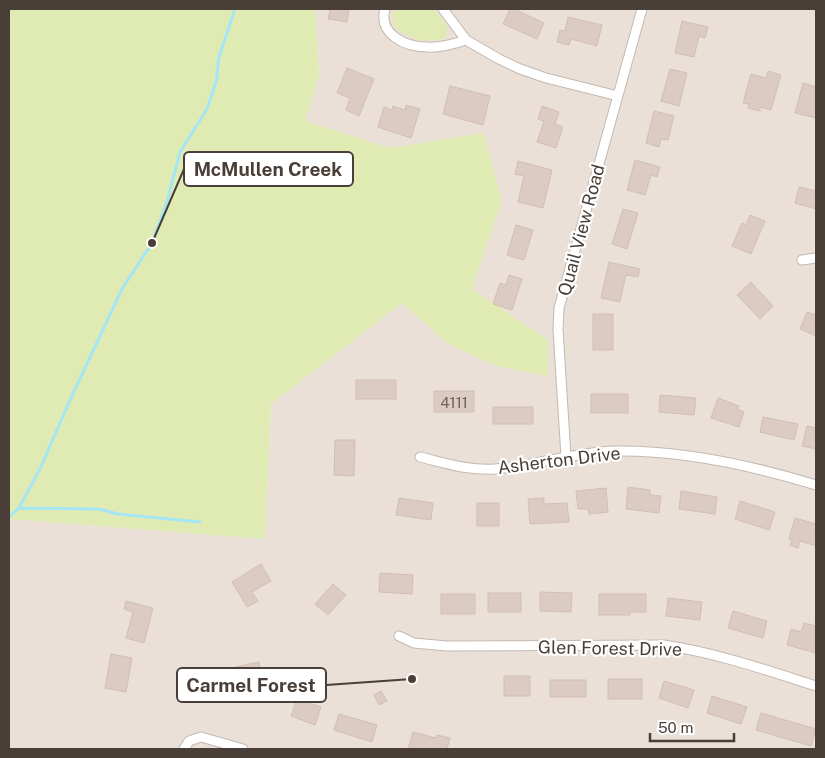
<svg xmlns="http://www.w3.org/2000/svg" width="825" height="758" font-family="'Public Sans',sans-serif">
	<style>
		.residential { fill: #eae0d8 }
		.green { fill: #dfebb2 }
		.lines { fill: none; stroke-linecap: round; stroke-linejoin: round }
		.stream { stroke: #a5e6f4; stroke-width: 3 }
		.building { fill: #dbcbc2; stroke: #d3beb2 }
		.minor-casing { stroke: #c5b8af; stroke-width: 11 }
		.minor { stroke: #fff; stroke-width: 9 }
		.labels { text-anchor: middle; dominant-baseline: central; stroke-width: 4.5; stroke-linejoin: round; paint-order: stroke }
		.number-label { font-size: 15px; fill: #6e625a }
		.street-label { font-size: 18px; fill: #4a3f38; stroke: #fff }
		.leader { fill: none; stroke: #4a3f38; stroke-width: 2 }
		.callout-dot { fill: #4a3f38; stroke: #fff; stroke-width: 2 }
		.callout { fill: #fff; stroke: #4a3f38; stroke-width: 2 }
		.callout-label { font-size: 19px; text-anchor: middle; font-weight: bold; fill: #4a3f38 }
	</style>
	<rect width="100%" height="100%" fill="#f6f0ea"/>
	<path class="residential" d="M315 9H816V749H9V519L265 539 271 404 402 303 447 343 548 340 472 289 502 200 483 133 390 148 305 121 319 75Z"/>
	<path class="green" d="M9 9H315L319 75 305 121 390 148 483 133 502 200 472 289 548 340V376L496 366 447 343 402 303 271 404 265 539 9 519Z
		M395 9H433C441 17 452 27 445 38 425 44 412 40 395 27L392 16Z"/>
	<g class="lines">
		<path class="stream" d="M19 508 99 509 118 514 200 522
			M9 517 19 508 40 469 70 400 122 289 152 243 167 202 180 152 207 109 216 82 219 57 235 9"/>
	</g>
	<path class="building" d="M330 9H349L347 22 328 19Z
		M510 9H514L544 23 537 39 503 24Z
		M568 17 602 25 597 46 571 39 569 45 557 42 560 30 565 31Z
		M682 21 708 27 705 38 699 36 694 57 675 53Z
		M347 68 374 79 359 116 346 110 350 98 337 93Z
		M670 69 687 73 679 106 661 101Z
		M768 71 781 75 771 110 760 107V111L748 108 749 104 743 103 751 74 766 78Z
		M803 83 816 87V118L795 113Z
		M450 86 490 96 483 125 443 114Z
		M406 105 420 109 411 138 378 127 384 107 392 110 393 106 405 110Z
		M542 106 559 112 555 124 563 127 556 148 537 142 544 121 538 119Z
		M654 111 674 116 668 140 661 139 659 147 646 143Z
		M635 160 660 167 657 177 651 175 645 195 627 190Z
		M518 161 552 170 543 208 518 202 524 176 515 174Z
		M799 187 816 191V209L795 203Z
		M623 209 638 213 627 249 612 244Z
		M750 215 765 221 751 254 732 246 742 223 746 225Z
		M516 225 533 230 524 260 507 255Z
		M609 262 640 269 638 277 626 275 620 302 601 298Z
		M509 275 522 279 512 310 493 304 500 283 506 285Z
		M751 282 773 306 760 319 737 295Z
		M807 312 816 315V336L800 329Z
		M593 314H613V350H593Z
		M356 380H396V399H356Z
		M434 391H474V412H434Z
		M591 394H628V413H591Z
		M660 395 696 398 694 415 659 412Z
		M718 398 739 406 737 409 744 412 739 427 711 418Z
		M493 407H533V424H493Z
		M763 417 798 424 794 440 760 432Z
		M807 426 816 428V449L802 446Z
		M335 440H355L354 476 334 475Z
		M628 487 650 490V495L661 496 659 513 626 509Z
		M606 488 608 512 589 514 588 509H578L576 491Z
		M681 491 717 497 715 514 679 509Z
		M399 498 433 503 431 520 396 515Z
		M544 498V504L567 503 569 522 530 524 528 499Z
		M740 501 775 512 769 530 735 519Z
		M477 503H499V526H477Z
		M795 518 816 524V546L800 541 798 548 790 545 792 540 789 539Z
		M261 564 271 581 252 592 258 601 247 607 232 582Z
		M380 573 413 575 412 594 379 592Z
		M333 584 346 595 328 615 315 604Z
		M540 592 572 593 571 612 540 611Z
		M488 593H521V612H488Z
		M441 594H475V614H441Z
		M599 594H646V612H630V615H599Z
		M668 598 702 602 700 620 666 616Z
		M126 601 153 608 144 643 126 638 133 612 124 609Z
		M733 611 767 621 763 638 728 628Z
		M804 623 816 626V653L787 645 791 629 801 632Z
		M111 654 132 658 126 692 105 688Z
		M259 662 264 688 240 693 235 667Z
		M504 676H530V696H504Z
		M608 679H642V699H608Z
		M550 680H586V697H550Z
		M664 681 694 690 688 708 659 698Z
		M381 691 387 701 379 705 374 695Z
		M712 696 747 707 741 724 707 713Z
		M297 699 321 707 315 725 291 716Z
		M761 713 816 729 811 746 756 730Z
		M339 714 377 725 372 742 334 730Z
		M413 732 436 738 437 735 450 738 447 749H408Z"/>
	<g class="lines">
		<defs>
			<path id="minor" d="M385 9C378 34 405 47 427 47 440 48 454 44 466 40
				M443 9 466 40 499 59 520 69 546 78 618 96
				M802 260 816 258
				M420 457C445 463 469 471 495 469 535 466 574 452 615 451 683 450 751 465 816 485
				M566 457 558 329 559 308 642 9
				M399 636 414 643 447 646 664 645C717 653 766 670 816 686
				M184 749 189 741 201 737 243 749"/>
		</defs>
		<use href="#minor" class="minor-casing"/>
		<use href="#minor" class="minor"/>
	</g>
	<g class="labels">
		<g class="number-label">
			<text x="454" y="402">4111</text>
		</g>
		<g class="street-label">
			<text transform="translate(581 230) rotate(-75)">Quail View Road</text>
			<text transform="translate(559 460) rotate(-7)">Asherton Drive</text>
			<text transform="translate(610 648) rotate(1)">Glen Forest Drive</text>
		</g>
	</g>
	<path class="leader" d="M152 243L184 169M412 679L326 685"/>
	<g class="callout-dot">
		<circle cx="152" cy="243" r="5"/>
		<circle cx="412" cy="679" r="5"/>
	</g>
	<g class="callout">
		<rect x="184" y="152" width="169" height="34" rx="5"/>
		<rect x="177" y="668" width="149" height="34" rx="5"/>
	</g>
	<g class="callout-label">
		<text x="268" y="176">McMullen Creek</text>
		<text x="251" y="692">Carmel Forest</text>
	</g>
	<rect width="825" height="758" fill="none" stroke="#4a3f38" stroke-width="20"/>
	<path d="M650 733v8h84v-8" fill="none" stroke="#4a3f38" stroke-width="2.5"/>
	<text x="658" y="733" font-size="15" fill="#4a3f38" stroke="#ffffff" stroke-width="4" paint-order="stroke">50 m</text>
</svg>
